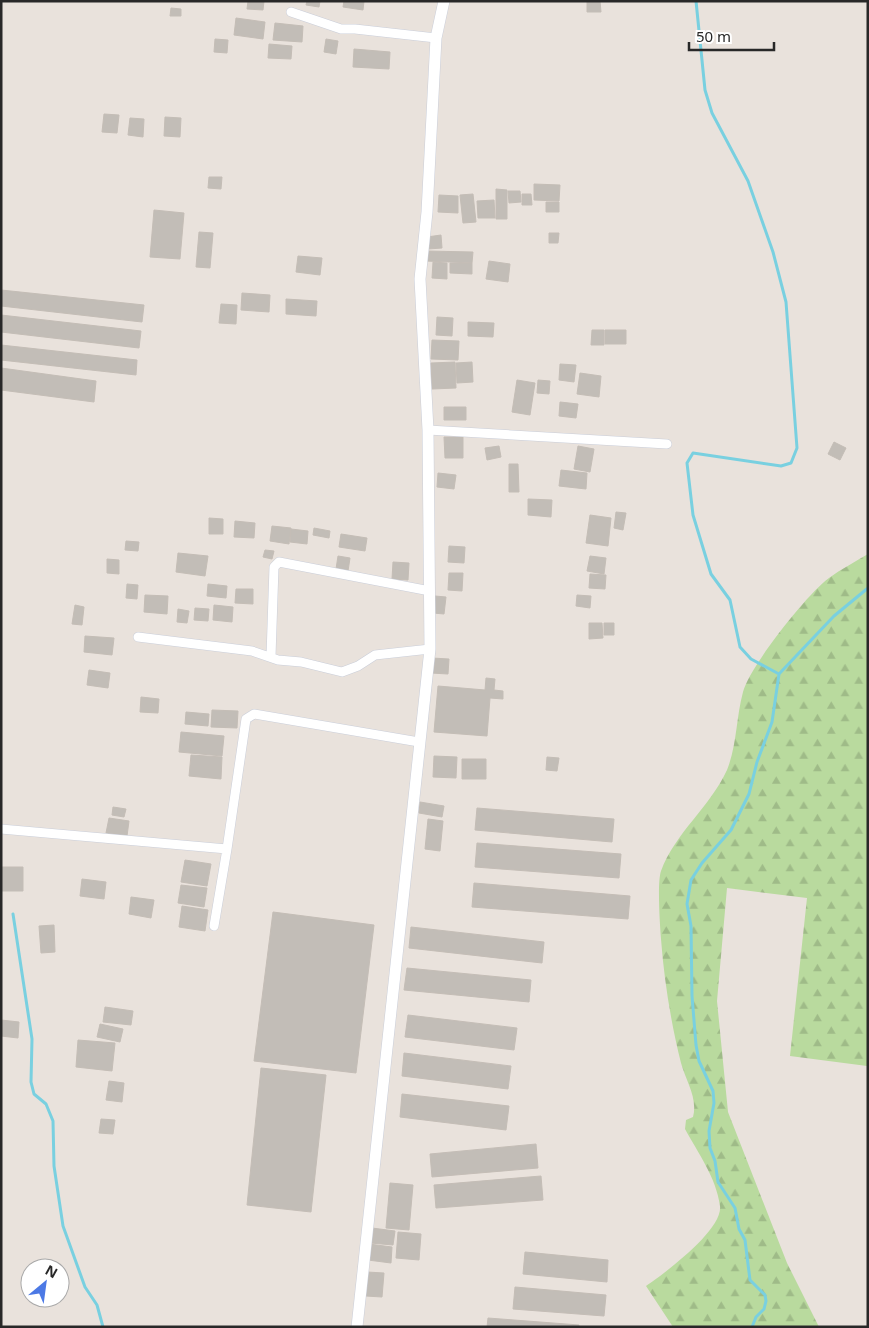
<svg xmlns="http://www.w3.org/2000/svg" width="869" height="1328" font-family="'Noto Sans',sans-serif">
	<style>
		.forest { fill: url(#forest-firs) }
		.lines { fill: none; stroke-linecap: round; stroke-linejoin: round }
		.stream { stroke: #79d0e0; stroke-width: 3 }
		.building { fill: #c2bdb7; stroke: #c4bdb6 }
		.minor-casing { stroke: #caced9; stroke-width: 10 }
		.tertiary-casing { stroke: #caced9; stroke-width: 12 }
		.minor { stroke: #fff; stroke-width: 9 }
		.tertiary { stroke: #fff; stroke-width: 11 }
	</style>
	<defs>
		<pattern id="forest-firs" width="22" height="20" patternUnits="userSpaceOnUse" patternTransform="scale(1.25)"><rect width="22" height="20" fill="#b9da9e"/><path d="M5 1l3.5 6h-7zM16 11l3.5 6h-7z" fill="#9fbb88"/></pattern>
	</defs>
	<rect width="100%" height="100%" fill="#e9e2dc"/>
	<path class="forest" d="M868 554 867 1066 790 1056 807 898 727 888 717 1001 728 1112 787 1263 819 1327H673L646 1286C665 1273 723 1230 720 1206 716 1177 698 1153 685 1129L686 1120 693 1117C698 1098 686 1081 681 1063 671 1023 664 980 661 939 660 926 657 882 661 871 675 833 710 807 727 770 737 745 736 718 743 692 750 666 807 594 829 578 841 569 855 562 868 554Z"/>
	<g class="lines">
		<path class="stream" d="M696 1 705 90 712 113 748 181 773 252 786 302 797 448 791 463 781 466 693 453 687 463 693 515 711 574 730 600 740 647 751 659 779 674
			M13 914 32 1039 31 1082 34 1094 46 1104 53 1121 54 1166 63 1226 85 1287 97 1305 103 1327
			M752 1327 756 1317 764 1309 766 1301 765 1295 750 1280 745 1240 739 1229 735 1208 718 1182 715 1161 710 1148 709 1131 714 1103 713 1091 699 1061 696 1045 692 996 691 926 687 904 691 880 702 863 731 830 749 794 757 762 772 722 779 674 834 616 868 588"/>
	</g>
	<path class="building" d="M248 1H264L263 10 247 9Z
		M307 1H320L319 7 306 5Z
		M344 1H364L363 10 343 7Z
		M587 1H600L601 12H587Z
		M171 8 181 9V16H170Z
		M236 18 265 22 263 39 234 35Z
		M275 23 303 26 302 42 273 40Z
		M215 39 228 40 227 53 214 52Z
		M326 39 338 41 336 54 324 52Z
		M269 44 292 46 291 59 268 58Z
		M354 49 390 52 389 69 353 67Z
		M104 114 119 115 117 133 102 132Z
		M165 117 181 118 180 137 164 136Z
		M130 118 144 119 143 137 128 135Z
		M209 177H222L221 189 208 188Z
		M534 184 560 185 559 201 534 200Z
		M496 189 507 190V219H496Z
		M508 191H520L521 202 509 203Z
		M473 194 476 222 463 223 460 195Z
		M522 194H531L532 205H522Z
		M439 195 458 196V213L438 212Z
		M494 200 495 218H478L477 201Z
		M546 202H559V212H546Z
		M154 210 184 213 180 259 150 257Z
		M199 232 213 233 210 268 196 267Z
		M549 233H559L558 243H549Z
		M441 235 442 248 428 249 427 237Z
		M427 251 473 252 472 263 426 261Z
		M298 256 322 258 320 275 296 272Z
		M489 261 510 264 508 282 486 279Z
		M433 262 447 263V279L432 278Z
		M450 263H472V274L450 273Z
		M1 290 144 305 142 322 1 306Z
		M242 293 270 295 269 312 241 310Z
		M286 299 317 301 316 316 286 314Z
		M221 304 237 305 236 324 219 323Z
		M1 315 141 331 139 348 1 332Z
		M437 317 453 318 452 336 436 335Z
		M468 322 494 323 493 337 468 336Z
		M592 330H604V345H591Z
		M605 330H626V344H605Z
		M432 340 459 341 458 360 431 359Z
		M1 345 137 360 136 375 1 360Z
		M455 362 456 388 432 389 431 363Z
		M472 362 473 382 457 383 456 363Z
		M560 364 576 365 574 382 559 380Z
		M1 368 96 381 94 402 1 390Z
		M580 373 601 376 599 397 577 394Z
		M517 380 535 383 530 415 512 412Z
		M538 380 550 381 549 394 537 393Z
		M560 402 578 404 576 418 559 416Z
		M444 407H466V420H444Z
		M444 437H463V458H445Z
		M834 442 846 448 840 460 828 454Z
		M499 446 501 457 487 460 485 448Z
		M578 446 594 449 590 472 574 469Z
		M509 464H518L519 492H509Z
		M561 470 587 473 586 489 559 486Z
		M438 473 456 475 454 489 437 487Z
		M528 499 552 500 551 517 528 515Z
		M616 512 626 513 623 530 614 528Z
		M590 515 611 518 608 546 586 543Z
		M209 518 223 519V534H209Z
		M235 521 255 523 254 538 234 537Z
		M272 526 291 528 289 544 270 541Z
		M314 528 330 531 329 538 313 535Z
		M291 529 308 531 307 544 290 542Z
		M341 534 367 538 365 551 339 547Z
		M126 541 139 542 138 551 125 550Z
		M449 546 465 547 464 563 448 562Z
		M265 550 274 551 272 559 263 557Z
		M178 553 208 556 205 576 176 572Z
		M338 556 350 558 348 571 336 569Z
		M590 556 606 558 604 574 587 571Z
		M107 559 119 560V574L107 573Z
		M393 562 409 563 408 580 392 579Z
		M449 573H463L462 591 448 590Z
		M590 574 606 575 605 589 589 588Z
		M127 584 138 585 137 599 126 598Z
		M208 584 227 586 226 598 207 596Z
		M236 589H253V604L235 603Z
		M145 595 168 596 167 614 144 612Z
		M577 595 591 596 590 608 576 606Z
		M435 596 446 597 444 614 433 613Z
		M75 605 84 607 82 625 72 624Z
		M214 605 233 607 232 622 213 620Z
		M195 608 209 609 208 621 194 620Z
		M178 609 189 611 187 623 177 622Z
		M589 623H602L603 638 589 639Z
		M604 623H614V635H604Z
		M85 636 114 638 112 655 84 652Z
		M432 658 449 659 448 674 431 673Z
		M89 670 110 673 108 688 87 685Z
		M486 678 495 679 494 690 503 691V699L490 698 487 736 434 732 438 686 485 690Z
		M141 697 159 699 158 713 140 712Z
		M212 710 238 711 237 728 211 727Z
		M186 712 209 714 208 726 185 724Z
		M181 732 224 736 222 756 179 752Z
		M191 755 222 757 221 779 189 776Z
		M434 756 457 757 456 778 433 777Z
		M547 757 559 758 557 771 546 770Z
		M462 759H486V779H462Z
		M420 802 444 806 442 817 419 813Z
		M113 807 126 809 124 817 112 815Z
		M477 808 614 819 612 842 475 830Z
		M109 818 129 821 127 836 106 833Z
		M428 819 443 821 440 851 425 849Z
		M477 843 621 854 619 878 475 867Z
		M185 860 211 864 207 886 181 882Z
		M2 867H23V891H2Z
		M82 879 106 882 104 899 80 896Z
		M474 883 630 896 628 919 472 907Z
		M181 885 207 888 204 907 178 903Z
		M131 897 154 900 151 918 129 914Z
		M182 906 208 910 205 931 179 927Z
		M273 912 374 925 356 1073 254 1061Z
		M54 925 55 952 41 953 39 926Z
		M411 927 544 942 542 963 409 948Z
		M407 968 531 980 529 1002 404 990Z
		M105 1007 133 1011 131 1025 103 1022Z
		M408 1015 517 1028 514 1050 405 1037Z
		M1 1020 19 1022 18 1038 1 1036Z
		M100 1024 123 1029 120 1042 97 1037Z
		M78 1040 115 1043 112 1071 76 1067Z
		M404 1053 511 1066 508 1089 402 1076Z
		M261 1068 326 1075 311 1212 247 1205Z
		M109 1081 124 1083 122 1102 106 1100Z
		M402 1094 509 1106 506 1130 400 1117Z
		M101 1119 115 1120 113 1134 99 1133Z
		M536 1144 538 1168 432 1177 430 1154Z
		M541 1176 543 1200 436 1208 434 1185Z
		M390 1183 413 1185 409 1230 386 1228Z
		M372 1228 395 1231 393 1245 370 1243Z
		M398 1232 421 1234 419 1260 396 1258Z
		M369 1244 392 1247 391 1263 368 1260Z
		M525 1252 608 1260 607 1282 523 1274Z
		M367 1272 384 1273 382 1297 366 1296Z
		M515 1287 606 1295 604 1316 513 1309Z
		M488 1318 579 1325V1327H487Z"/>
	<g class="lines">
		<defs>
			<path id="minor" d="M291 12 341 29H355L436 38
				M428 430 667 444
				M138 637 252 651 278 660 301 662 342 672 358 666 375 655 430 649
				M271 656 274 567 279 562 430 591
				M1 829 227 849 246 719 254 714 419 742
				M214 926 227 849"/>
			<path id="tertiary" d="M357 1327 430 649 428 430 420 279 427 212 436 38 444 1"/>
		</defs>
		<use href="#minor" class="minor-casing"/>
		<use href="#tertiary" class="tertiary-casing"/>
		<use href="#minor" class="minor"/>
		<use href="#tertiary" class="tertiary"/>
	</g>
	<rect width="869" height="1328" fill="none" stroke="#282828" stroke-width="5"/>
	<g transform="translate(45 1283) rotate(29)"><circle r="24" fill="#ffffff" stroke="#a9a9a9"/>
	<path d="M0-4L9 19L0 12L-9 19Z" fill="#4c79e5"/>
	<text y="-8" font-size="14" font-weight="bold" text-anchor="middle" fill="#282828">N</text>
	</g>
	<path d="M689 42v8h85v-8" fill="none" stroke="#282828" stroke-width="2.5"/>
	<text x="696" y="42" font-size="15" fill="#282828" stroke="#ffffff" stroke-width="4" paint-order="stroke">50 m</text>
</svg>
